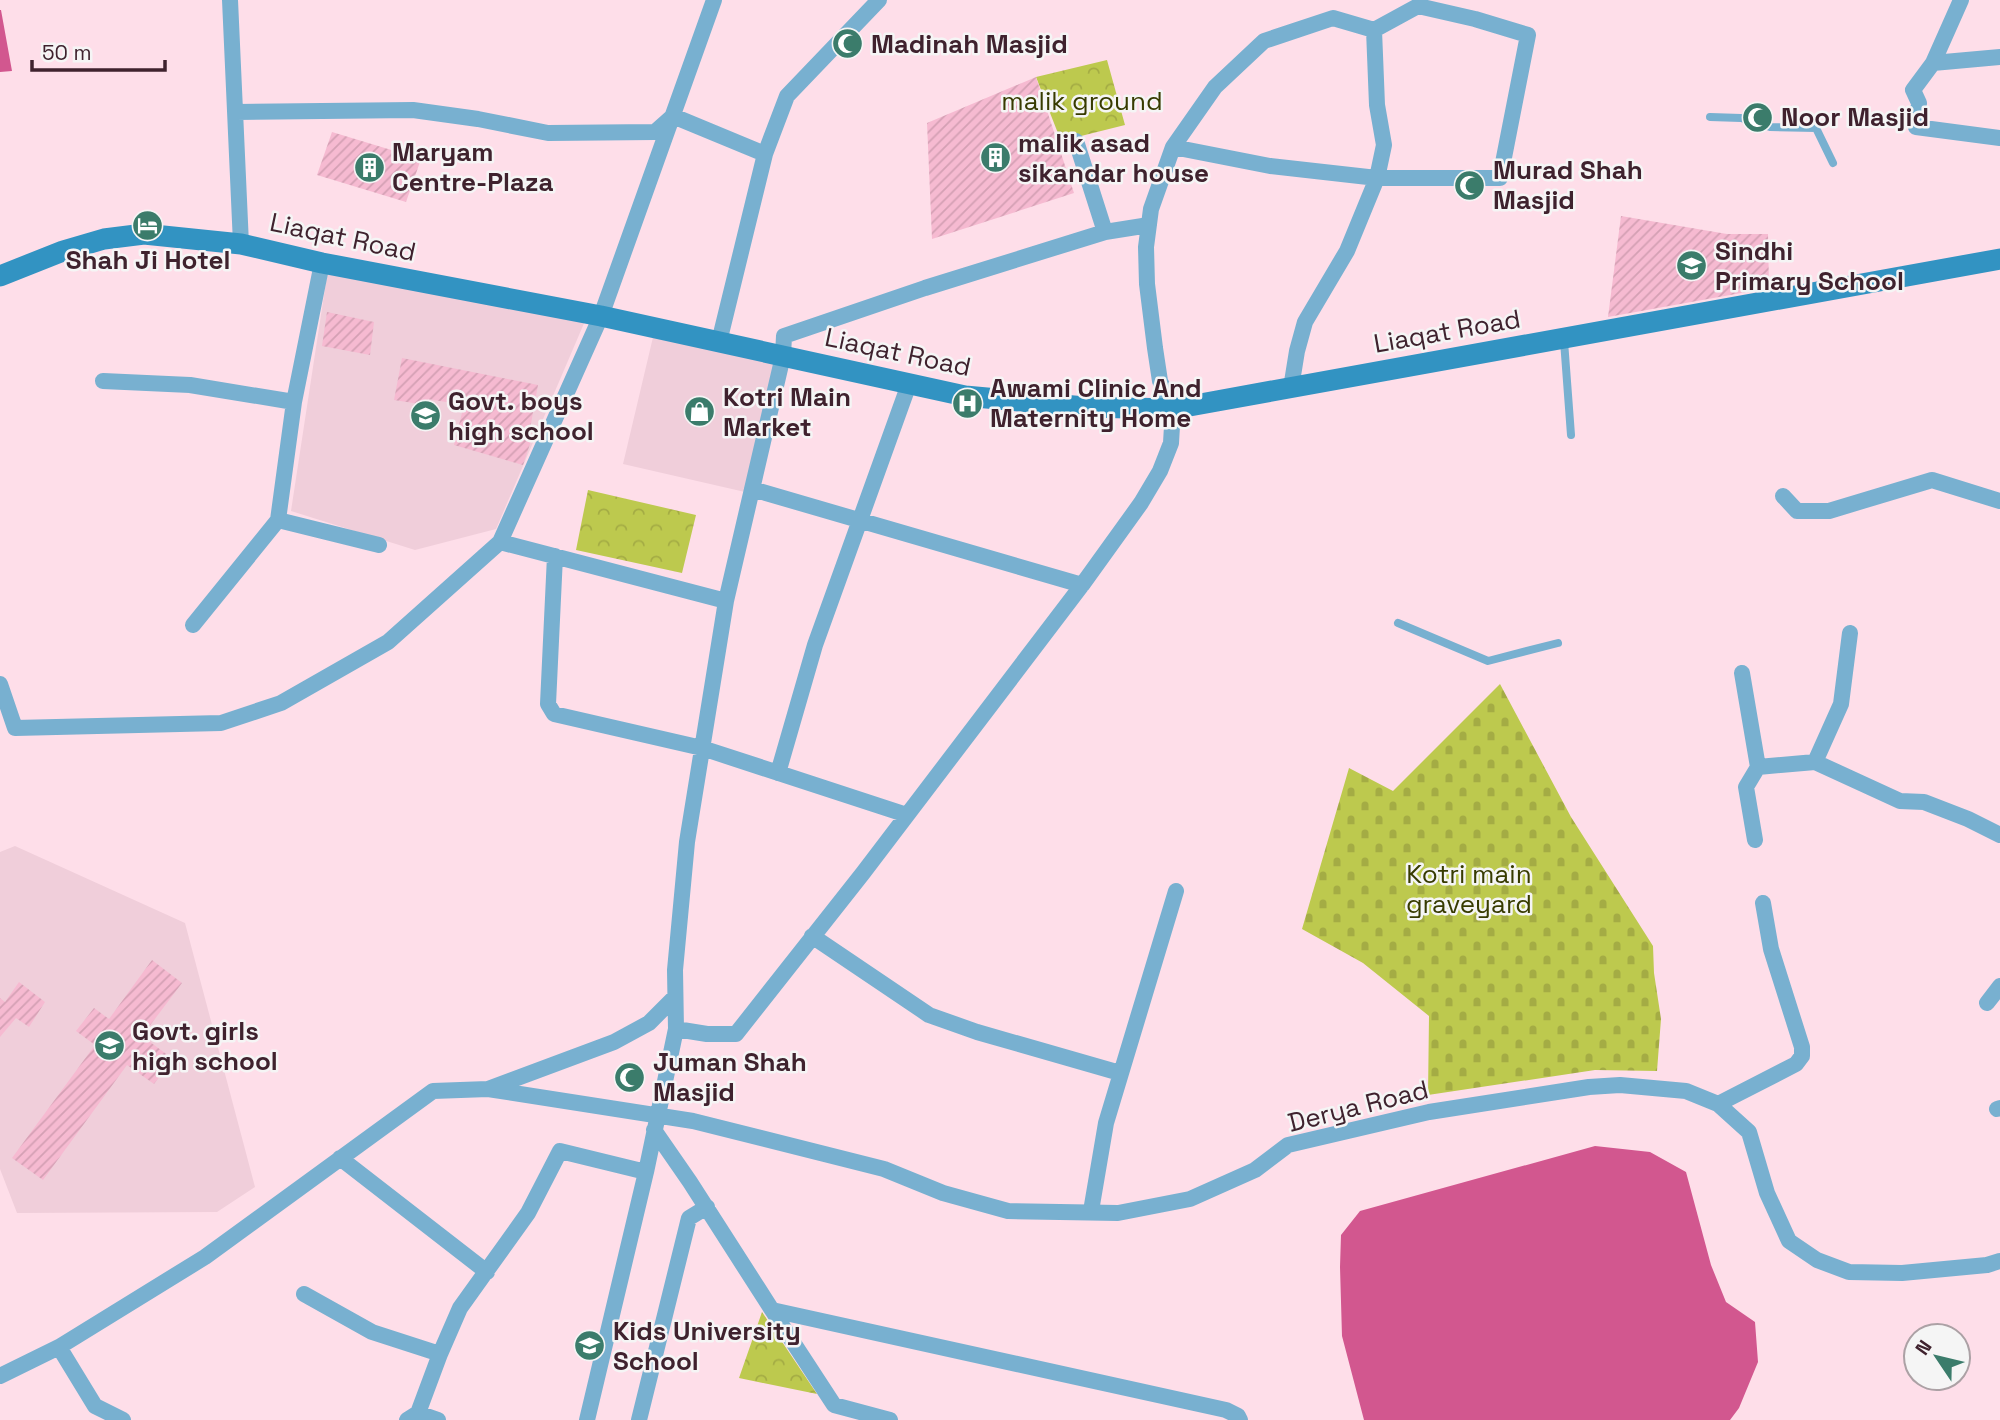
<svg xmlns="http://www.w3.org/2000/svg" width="2000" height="1420" font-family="'Space Grotesk',sans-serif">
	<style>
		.built { fill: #f0ceda }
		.cemetery { fill: url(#cemetery-stones) }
		.park { fill: url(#park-crowns) }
		.water { fill: #d2578f }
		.building { fill: url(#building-hatch) }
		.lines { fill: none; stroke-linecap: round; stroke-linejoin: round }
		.lane { stroke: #78b0d0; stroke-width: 8 }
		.street { stroke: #78b0d0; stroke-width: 16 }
		.secondary { stroke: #3293c2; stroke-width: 21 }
		.labels { text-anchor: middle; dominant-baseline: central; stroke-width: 5; stroke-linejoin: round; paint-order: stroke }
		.poi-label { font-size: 26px; font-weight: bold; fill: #3f222e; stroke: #f5f5f5; text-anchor: start }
		.park-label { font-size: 26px; fill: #373b00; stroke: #f5f5f5 }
		.street-label { font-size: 26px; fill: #3f222e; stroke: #f5f5f5 }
	</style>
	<defs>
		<pattern id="cemetery-stones" width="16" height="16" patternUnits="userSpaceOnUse" patternTransform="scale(1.75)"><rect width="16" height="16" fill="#bdc94e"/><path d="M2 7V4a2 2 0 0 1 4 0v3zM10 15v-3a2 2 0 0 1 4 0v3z" fill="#a4ac44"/></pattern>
		<pattern id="park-crowns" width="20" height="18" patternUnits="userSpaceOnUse" patternTransform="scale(1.75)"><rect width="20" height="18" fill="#bdc94e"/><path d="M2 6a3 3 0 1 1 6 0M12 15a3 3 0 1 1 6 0" fill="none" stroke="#a4ac44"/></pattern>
		<pattern id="building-hatch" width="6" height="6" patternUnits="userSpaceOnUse" patternTransform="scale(1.75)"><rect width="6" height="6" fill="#f6bad1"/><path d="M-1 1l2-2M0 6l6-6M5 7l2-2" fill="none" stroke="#d4a0b4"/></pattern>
	</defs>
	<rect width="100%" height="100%" fill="#fedee9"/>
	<path class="built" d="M328 269 585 321 496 529 415 550 291 511Z
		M654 333 777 360 745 492 623 464Z
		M15 846 185 923 255 1187 217 1212 17 1213 0 1169V852Z"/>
	<path class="cemetery" d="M1500 684 1571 817 1653 946 1654 973 1661 1019 1657 1071 1595 1070 1428 1095 1429 1016 1363 963 1302 929 1349 768 1393 791Z"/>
	<path class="park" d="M1107 60 1125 125 1061 141 1036 77Z
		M588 490 696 515 682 573 576 550Z
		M762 1312 817 1394 739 1378Z"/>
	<path class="water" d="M0 10H1L12 71 0 72Z
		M1595 1146 1650 1152 1686 1172 1711 1265 1726 1302 1755 1322 1758 1362 1739 1408 1730 1420H1364L1342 1336 1340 1267 1341 1235 1360 1211Z"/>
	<path class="building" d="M1036 77 1074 193 932 239 927 123Z
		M332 132 421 159 406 202 317 175Z
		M1621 216 1727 234H1768L1769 288 1608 317Z
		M327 312 374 322 370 355 322 346Z
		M402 358 538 385 528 440 531 441 523 465 454 445 464 405 428 399 426 405 394 400Z
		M152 960 182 983 142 1036 173 1059 154 1084 127 1065 43 1180 12 1158 95 1045 76 1031 94 1008 109 1019Z
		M19 982 45 1002 29 1027 16 1018 0 1037V998L5 1002Z"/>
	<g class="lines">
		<path class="lane" d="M1710 117 1741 118 1770 127 1816 128 1833 163
			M1564 341 1571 435
			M1398 623 1488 661 1558 643"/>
		<path class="street" d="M230 0 241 244
			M1961 0 1933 63 1913 90 1919 103 1916 127 2000 138
			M1933 63 2000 57
			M236 112 413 110 478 119 548 133 655 132 673 116 765 154 719 342
			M1076 141 1105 232
			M765 154 787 96 879 0
			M103 381 190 385 294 402
			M1291 388 1297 351 1305 322 1347 251 1377 178 1384 145 1377 105 1374 30
			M752 489 1082 585
			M1783 496 1797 511H1829L1932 480 2000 501
			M278 520 379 545
			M500 542 726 601
			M555 556 548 704 554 714 702 748 907 815
			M193 625 278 520 294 402 322 263
			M1742 673 1758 767 1746 787 1755 840
			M0 684 15 728 221 723 281 703 388 642 500 542 601 316 714 0
			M1815 762 1841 704 1850 633
			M1758 767 1815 762 1900 801 1924 802 1968 819 2000 835
			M778 773 815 645 909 384
			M812 936 929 1015 977 1032 1120 1073
			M1987 1003 2000 986
			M676 1029 707 1034H736L863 873 1082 585 1141 503 1160 471 1171 443 1173 409 1160 381 1155 348 1147 284 1146 247 1151 209 1173 147 1215 87 1264 41 1333 18 1374 30 1418 6 1475 19 1528 35 1500 178H1377L1270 166 1173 147
			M488 1089 693 1121 884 1169 943 1193 1008 1211 1118 1213 1190 1199 1255 1170 1288 1145 1429 1112 1589 1087 1620 1085 1686 1091 1718 1104 1749 1132 1767 1193 1789 1241 1817 1260 1849 1272 1902 1273 1987 1265 2000 1261
			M1718 1104 1796 1064 1802 1056V1047L1771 949 1763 903
			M1997 1109 2000 1108
			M654 1130 690 1182 772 1310 1226 1410 1238 1416 1240 1420
			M340 1158 487 1272
			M1091 1211 1106 1123 1176 891
			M304 1294 372 1332 440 1354
			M772 1310 834 1405 890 1420
			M59 1347 95 1406 123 1420
			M0 1376 59 1347 205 1257 433 1091 488 1089 614 1042 649 1023 675 997
			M418 1413 440 1354 460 1308 528 1213 560 1151 646 1172
			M407 1420 418 1413 438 1420
			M587 1420 646 1172 676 1029 675 970 687 842 726 601 783 356 784 336 925 288 1105 232 1149 225
			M639 1420 689 1218 707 1207"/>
		<path class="secondary" d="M0 276 63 251 104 239 144 234 241 244 322 263 601 316 965 396 1085 407 1173 409 2000 259"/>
	</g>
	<defs>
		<symbol id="mosque-disc" viewBox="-11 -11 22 22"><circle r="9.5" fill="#3b7c6b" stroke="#f5f5f5"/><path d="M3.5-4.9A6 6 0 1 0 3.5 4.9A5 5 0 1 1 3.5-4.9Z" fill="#fff"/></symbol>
		<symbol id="building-disc" viewBox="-11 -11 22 22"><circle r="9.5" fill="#3b7c6b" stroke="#f5f5f5"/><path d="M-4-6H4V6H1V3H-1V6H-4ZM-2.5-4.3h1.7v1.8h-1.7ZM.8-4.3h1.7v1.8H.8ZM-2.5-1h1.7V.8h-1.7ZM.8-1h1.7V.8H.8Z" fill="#fff"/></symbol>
		<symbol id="hotel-disc" viewBox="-11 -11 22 22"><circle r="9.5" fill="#3b7c6b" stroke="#f5f5f5"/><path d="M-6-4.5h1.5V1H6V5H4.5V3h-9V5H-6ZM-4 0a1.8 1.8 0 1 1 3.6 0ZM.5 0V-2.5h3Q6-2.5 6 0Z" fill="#fff"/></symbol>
		<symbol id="school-disc" viewBox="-11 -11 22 22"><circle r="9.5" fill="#3b7c6b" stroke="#f5f5f5"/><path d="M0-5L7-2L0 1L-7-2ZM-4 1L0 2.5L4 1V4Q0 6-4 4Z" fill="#fff"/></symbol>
		<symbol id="hospital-disc" viewBox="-11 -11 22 22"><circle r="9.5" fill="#3b7c6b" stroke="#f5f5f5"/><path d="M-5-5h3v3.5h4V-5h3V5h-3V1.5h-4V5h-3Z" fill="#fff"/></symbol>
		<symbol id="shop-disc" viewBox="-11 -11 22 22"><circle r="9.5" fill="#3b7c6b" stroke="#f5f5f5"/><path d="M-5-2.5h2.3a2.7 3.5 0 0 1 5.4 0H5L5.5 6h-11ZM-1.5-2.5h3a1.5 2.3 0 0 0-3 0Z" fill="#fff"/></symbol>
	</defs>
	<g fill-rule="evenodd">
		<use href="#mosque-disc" x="830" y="26" width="35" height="35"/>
		<use href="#mosque-disc" x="1740" y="100" width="35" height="35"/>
		<use href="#building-disc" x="978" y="140" width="35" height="35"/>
		<use href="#building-disc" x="352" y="150" width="35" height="35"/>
		<use href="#mosque-disc" x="1452" y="168" width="35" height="35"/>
		<use href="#hotel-disc" x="130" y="208" width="35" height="35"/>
		<use href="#school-disc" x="1674" y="248" width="35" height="35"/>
		<use href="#hospital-disc" x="950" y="386" width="35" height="35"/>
		<use href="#shop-disc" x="682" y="394" width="35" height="35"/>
		<use href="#school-disc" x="408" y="398" width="35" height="35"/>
		<use href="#school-disc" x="92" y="1028" width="35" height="35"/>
		<use href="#mosque-disc" x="612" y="1060" width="35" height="35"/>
		<use href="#school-disc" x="572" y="1328" width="35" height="35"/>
	</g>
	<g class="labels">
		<g class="poi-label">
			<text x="871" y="44">Madinah Masjid</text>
			<text x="1781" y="117">Noor Masjid</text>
			<text x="1018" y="143">malik asad<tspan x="1018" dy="30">sikandar house</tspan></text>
			<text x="392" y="152">Maryam<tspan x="392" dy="30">Centre-Plaza</tspan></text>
			<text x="1493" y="170">Murad Shah<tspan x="1493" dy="30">Masjid</tspan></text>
			<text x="1715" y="251">Sindhi<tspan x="1715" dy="30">Primary School</tspan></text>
			<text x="148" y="260" text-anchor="middle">Shah Ji Hotel</text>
			<text x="990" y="388">Awami Clinic And<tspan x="990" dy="30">Maternity Home</tspan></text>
			<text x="723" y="397">Kotri Main<tspan x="723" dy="30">Market</tspan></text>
			<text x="448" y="401">Govt. boys<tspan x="448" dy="30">high school</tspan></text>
			<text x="132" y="1031">Govt. girls<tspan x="132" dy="30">high school</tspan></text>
			<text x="653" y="1062">Juman Shah<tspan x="653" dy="30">Masjid</tspan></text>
			<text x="613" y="1331">Kids University<tspan x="613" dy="30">School</tspan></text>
		</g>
		<g class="park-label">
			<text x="1082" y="101">malik ground</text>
			<text x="1469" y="874">Kotri main<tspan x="1469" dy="30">graveyard</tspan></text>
		</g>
		<g class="street-label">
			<text transform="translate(343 237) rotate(12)">Liaqat Road</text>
			<text transform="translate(1447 331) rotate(-10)">Liaqat Road</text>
			<text transform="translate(898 352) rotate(12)">Liaqat Road</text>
			<text transform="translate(1358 1106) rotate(-14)">Derya Road</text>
		</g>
	</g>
	<g transform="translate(1937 1357) rotate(305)"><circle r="33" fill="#f5f5f5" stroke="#aca1a5" stroke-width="2"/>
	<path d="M0-5L12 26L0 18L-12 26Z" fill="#3b7c6b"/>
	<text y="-10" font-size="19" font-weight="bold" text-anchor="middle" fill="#3f222e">N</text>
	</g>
	<path d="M32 60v10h133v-10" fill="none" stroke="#3f222e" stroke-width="3.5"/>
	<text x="42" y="60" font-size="21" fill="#3f222e" stroke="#f5f5f5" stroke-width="5" paint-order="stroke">50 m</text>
</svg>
